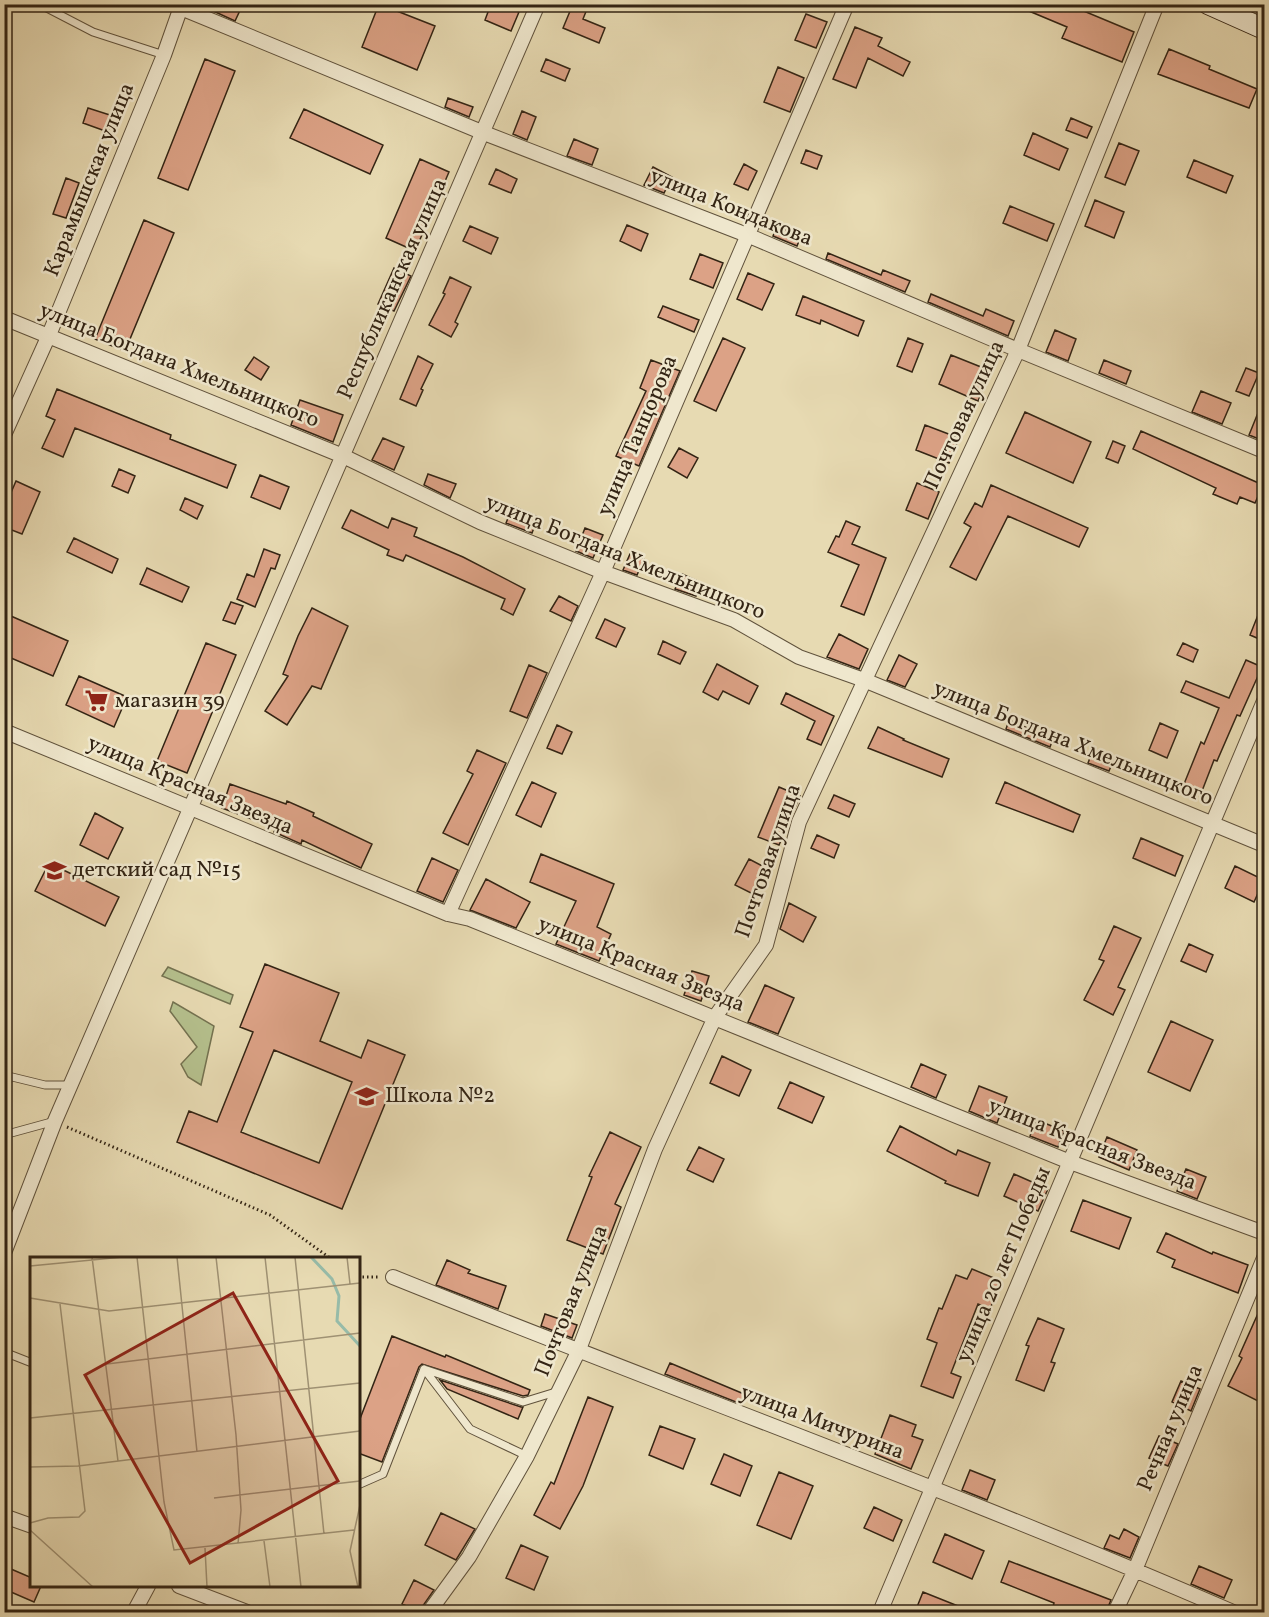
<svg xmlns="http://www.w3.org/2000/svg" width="1269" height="1617" font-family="Vollkorn,serif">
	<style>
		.green { fill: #b5c08d; stroke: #747250; stroke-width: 1.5 }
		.building { fill: #dca286; stroke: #332414; stroke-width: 1.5; fill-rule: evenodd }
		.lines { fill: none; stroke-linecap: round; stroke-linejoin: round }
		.lane-casing { stroke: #60523c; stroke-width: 9 }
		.street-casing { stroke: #60523c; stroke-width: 16 }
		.secondary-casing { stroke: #332414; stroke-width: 22 }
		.path { stroke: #332414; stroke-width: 3; stroke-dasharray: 1.5 3; stroke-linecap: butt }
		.lane { stroke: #efe7cd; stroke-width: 7 }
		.street { stroke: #efe7cd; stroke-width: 14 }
		.secondary { stroke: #efe7cd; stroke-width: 20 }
		.labels { text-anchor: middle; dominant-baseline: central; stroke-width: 5; stroke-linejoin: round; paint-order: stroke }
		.street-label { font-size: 22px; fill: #332414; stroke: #efe7cd }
		.poi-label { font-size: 22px; fill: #332414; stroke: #efe7cd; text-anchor: start }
		.inset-river { fill: none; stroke: #97bba8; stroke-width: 3 }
		.inset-road { fill: none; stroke: #9f9173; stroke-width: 1.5 }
		.view { fill: #8f2418; fill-opacity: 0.15; stroke: #8f2418; stroke-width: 3 }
		.inset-edge { fill: none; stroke: #332414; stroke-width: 3 }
	</style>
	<rect width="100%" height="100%" fill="#e7dab2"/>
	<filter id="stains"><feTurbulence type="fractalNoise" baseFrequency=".00333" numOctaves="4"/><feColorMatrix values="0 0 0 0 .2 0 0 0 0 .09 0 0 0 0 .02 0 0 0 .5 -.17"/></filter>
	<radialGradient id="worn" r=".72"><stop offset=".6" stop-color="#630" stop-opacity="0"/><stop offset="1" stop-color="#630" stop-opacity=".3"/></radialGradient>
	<path class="green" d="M168 967 233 995 230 1004 162 976Z
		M173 1002 214 1026 201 1085 188 1077 181 1064 197 1047 170 1011Z"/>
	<path class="building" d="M198 4H243L235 21Z
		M379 4 435 26 417 70 362 47Z
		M491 4H500L519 12 511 31 485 20Z
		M573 4H589L583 19 605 28 599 43 563 28Z
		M1012 4H1067L1134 32 1122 62 1062 38 1067 27Z
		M806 14 827 22 816 48 795 40Z
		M855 27 882 38 878 46 910 62 903 76 868 58 856 88 833 79Z
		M1169 49 1210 66 1209 69 1257 89 1249 108 1158 74Z
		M205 59 235 71 188 190 158 178Z
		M546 59 570 69 565 81 541 71Z
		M778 67 804 78 790 112 764 102Z
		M448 98 473 107 469 117 445 107Z
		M88 108 113 116 108 132 83 123Z
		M304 109 383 145 370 174 290 138Z
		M522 111 536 117 527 140 513 134Z
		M1071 118 1092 127 1087 138 1066 130Z
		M1033 133 1068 149 1059 170 1024 155Z
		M574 139 598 149 592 165 567 156Z
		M1119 143 1139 151 1125 185 1105 177Z
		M806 150 822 156 817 169 801 163Z
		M420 159 449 172 415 251 386 238Z
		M1194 160 1233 176 1226 193 1187 177Z
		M744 164 757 171 748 190 734 184Z
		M653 167 672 177 664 193 644 185Z
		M496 169 517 179 511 193 489 184Z
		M66 178 79 183 66 218 53 214Z
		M1095 200 1124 212 1114 238 1085 226Z
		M1010 206 1054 224 1047 241 1003 223Z
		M144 220 174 233 125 351 95 339Z
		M627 225 648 234 641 251 620 241Z
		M470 226 498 238 491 254 463 241Z
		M777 226 801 236 797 246 773 236Z
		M828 253 881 275 883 270 910 281 905 292 826 259Z
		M700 254 723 263 713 288 690 279Z
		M394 268 411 276 394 311 378 304Z
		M748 273 774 284 762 310 737 299Z
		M450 277 471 287 455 322 458 324 451 337 429 325 445 294 443 293Z
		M931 294 983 316 986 309 1014 321 1008 336 928 302Z
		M803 296 864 321 858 336 821 320 820 324 796 315Z
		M663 306 699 320 694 332 658 317Z
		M1055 330 1076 339 1068 361 1046 352Z
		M723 338 745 348 716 411 694 401Z
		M908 338 923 344 912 372 897 366Z
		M951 355 991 371 978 401 939 384Z
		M418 356 433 364 421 389 423 390 416 406 400 399Z
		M254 357 269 367 261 380 245 370Z
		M651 360 680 371 639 466 616 456 646 391 640 388Z
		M1104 360 1131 371 1126 384 1099 373Z
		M1246 368 1259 373 1249 396 1236 391Z
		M57 389 171 435 170 439 236 465 227 488 75 428 63 457 42 448 55 420 46 416Z
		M1201 391 1231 403 1222 424 1192 412Z
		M1264 398V441L1249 435Z
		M300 400 343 415 333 442 291 425Z
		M1025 412 1091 442 1073 483 1006 453Z
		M925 425 959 438 949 463 916 450Z
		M1141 431 1263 485 1255 503 1240 497 1237 504 1213 494 1216 488 1133 449Z
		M383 438 404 447 394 470 372 460Z
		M1113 441 1125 446 1118 463 1106 458Z
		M679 448 698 458 687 478 668 467Z
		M119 469 135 476 128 493 112 486Z
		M428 474 456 484 450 498 424 485Z
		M260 475 289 487 280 509 251 497Z
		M16 481 40 492 22 534 4 527V509Z
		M917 483 939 492 928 519 906 510Z
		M991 485 1088 528 1079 547 1008 516 976 580 950 567 971 527 964 523 975 503 982 507Z
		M185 498 203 506 197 519 180 510Z
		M513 506 538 517 532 533 506 523Z
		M351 510 388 528 392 518 417 528 414 536 463 557 525 589 513 615 501 609 505 599 406 555 403 561 387 555 389 550 342 528Z
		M846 521 860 527 852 544 886 558 864 615 841 606 859 565 828 552 836 536 839 537Z
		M585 528 603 535 593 558 576 551Z
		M74 538 118 559 112 573 67 552Z
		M264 549 280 555 275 569 271 568 255 607 237 599 247 574 254 577Z
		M630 554 644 559 637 575 623 570Z
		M147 568 189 587 182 602 140 584Z
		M682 574 702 583 696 596 675 589Z
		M559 596 578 606 571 621 550 611Z
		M1264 600V641L1250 635Z
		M231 602 243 606 235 624 223 620Z
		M312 608 348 626 321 689 312 686 287 725 265 711 288 676 283 674 298 636Z
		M4 613 68 641 53 676 4 655Z
		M605 619 625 628 616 647 596 638Z
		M839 634 868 649 859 669 827 657Z
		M663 641 686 652 680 664 658 654Z
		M206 643 236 655 187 773 157 761Z
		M1183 643 1198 650 1193 662 1177 655Z
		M899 655 917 664 905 687 887 680Z
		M1246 660 1262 667 1240 716 1237 715 1217 761 1214 760 1202 791 1184 784 1201 742 1204 744 1219 708 1181 692 1186 681 1229 698Z
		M717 664 758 686 749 704 723 691 718 700 703 692Z
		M529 665 547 673 527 718 510 711Z
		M79 676 127 697 114 727 66 705Z
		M786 693 834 716 821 745 807 739 815 721 781 704Z
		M1009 720 1053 739 1050 747 1006 729Z
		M1160 723 1178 731 1167 758 1149 750Z
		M557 725 572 732 562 754 547 748Z
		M878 727 904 739 903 740 949 759 942 777 868 748Z
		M477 750 506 763 468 845 443 833 473 774 467 771Z
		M1093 750 1114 759 1109 771 1088 763Z
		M532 782 556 793 541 827 516 815Z
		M1005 782 1080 815 1073 832 996 803Z
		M230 784 286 804 287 801 314 813 313 816 372 844 361 868 302 840 301 844 274 832 276 828 222 808Z
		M779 787 800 796 779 845 758 837Z
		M834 795 855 804 849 817 828 808Z
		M95 813 123 828 108 859 80 845Z
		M817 835 839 845 834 858 811 848Z
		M1141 838 1183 856 1175 876 1133 858Z
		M541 854 614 884 597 927 611 934 599 961 556 944 576 901 530 882Z
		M432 858 458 870 443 902 417 891Z
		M749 859 766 868 753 894 735 885Z
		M49 863 119 897 105 926 35 891Z
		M1235 866 1264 880 1254 902 1225 888Z
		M486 879 530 902 516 928 470 910Z
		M789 903 816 917 803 942 780 929Z
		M1114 926 1141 938 1118 987 1125 990 1113 1015 1084 1000 1104 961 1099 959Z
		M1189 944 1213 955 1206 972 1181 961Z
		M265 964 339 993 320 1041 361 1058 368 1040 405 1055 342 1209 177 1142 189 1111 217 1122 253 1032 240 1027ZM274 1050 352 1082 319 1163 241 1132Z
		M692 971 709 976 701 1001 684 995Z
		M765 985 794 998 778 1034 748 1022Z
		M1171 1021 1213 1040 1190 1091 1148 1072Z
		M722 1056 751 1070 739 1096 710 1083Z
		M921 1064 946 1075 936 1098 911 1087Z
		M790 1082 824 1097 812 1123 778 1108Z
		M979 1086 1007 1097 997 1123 969 1111Z
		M1037 1120 1064 1131 1058 1147 1030 1136Z
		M900 1126 956 1155 958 1150 990 1163 978 1196 945 1183 946 1181 887 1151Z
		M610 1132 641 1147 615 1204 621 1207 603 1254 567 1240 592 1177 589 1176Z
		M1107 1137 1137 1150 1129 1170 1099 1157Z
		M699 1147 724 1159 713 1182 687 1170Z
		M1186 1169 1206 1177 1197 1199 1177 1191Z
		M1014 1174 1048 1189 1038 1211 1004 1196Z
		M1083 1200 1131 1218 1119 1249 1071 1231Z
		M1166 1233 1212 1254 1213 1252 1248 1265 1238 1293 1172 1267 1175 1260 1157 1252Z
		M447 1260 470 1270 468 1273 506 1286 498 1309 436 1285Z
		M972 1269 1001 1281 990 1309 978 1304 951 1373 961 1377 953 1398 921 1386 937 1343 927 1339 939 1308 942 1309 956 1275 967 1279Z
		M1264 1300V1386L1258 1401 1228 1386 1242 1358 1239 1356Z
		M545 1314 577 1325 572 1338 541 1326Z
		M1038 1318 1064 1329 1051 1362 1055 1363 1044 1391 1016 1380 1029 1346 1026 1345Z
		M392 1336 445 1357 446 1355 530 1390 528 1395 523 1396 422 1364 419 1367 382 1462 358 1453V1424Z
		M670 1363 744 1394 741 1404 665 1374Z
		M440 1380 521 1407H523L518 1419 447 1389Z
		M1181 1381 1200 1389 1191 1411 1172 1402Z
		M588 1397 613 1407 583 1486 560 1529 534 1515 551 1482 554 1484Z
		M890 1415 916 1425 912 1436 923 1440 911 1469 875 1454Z
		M660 1426 695 1439 683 1469 649 1455Z
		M1159 1436 1178 1444 1168 1466 1149 1458Z
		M724 1454 752 1466 740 1496 711 1484Z
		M970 1470 995 1480 987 1500 962 1490Z
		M779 1472 813 1486 791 1539 757 1525Z
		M874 1507 902 1520 893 1541 864 1528Z
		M441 1513 475 1529 456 1560 425 1545Z
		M1124 1529 1139 1537 1130 1558 1104 1548 1110 1535 1119 1539Z
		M945 1534 984 1551 972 1579 933 1562Z
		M521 1545 548 1557 534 1590 506 1578Z
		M1009 1561 1111 1600 1106 1612H1068L1053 1607 1054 1603 1001 1582Z
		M4 1566 32 1578V1586H41L34 1602 4 1589Z
		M1199 1566 1232 1580 1224 1598 1191 1584Z
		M414 1580 434 1590 422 1607 420 1612 402 1604Z
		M923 1592 973 1612H915Z"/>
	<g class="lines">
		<defs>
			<path id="lane" d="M39 4 93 32 164 55
				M4 1075 45 1085H70
				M4 1135 55 1121
				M4 1352 32 1363
				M424 1369 470 1429 527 1456
				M358 1485 383 1474 424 1369 523 1402 559 1391"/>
			<path id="street" d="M181 8 484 133 747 235 1018 350 1264 451
				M4 318 343 456 480 522 603 572 734 620 799 657 864 680 1264 845
				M4 435 49 335 164 55 182 4
				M4 731 448 914 470 919 1070 1162 1264 1233
				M448 914 603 572 847 4
				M4 1253 55 1121 538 4
				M393 1277C673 1390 957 1492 1233 1612
				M4 1516 32 1526
				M179 1586 247 1612
				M134 1612 148 1586
				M429 1612 469 1557 527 1456 578 1352 655 1149 715 1017 766 945 799 822 1018 350 1157 4
				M880 1612 1264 701
				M1115 1612 1135 1570 1264 1258"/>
			<path id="secondary" d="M1208 4 1264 29"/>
		</defs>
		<use href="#lane" class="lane-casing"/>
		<use href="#street" class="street-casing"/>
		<use href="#secondary" class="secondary-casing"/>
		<path class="path" d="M67 1127 270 1215 330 1258
			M358 1277H379"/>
		<use href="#lane" class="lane"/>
		<use href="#street" class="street"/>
		<use href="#secondary" class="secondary"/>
	</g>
	<defs>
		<symbol id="supermarket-bare" viewBox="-9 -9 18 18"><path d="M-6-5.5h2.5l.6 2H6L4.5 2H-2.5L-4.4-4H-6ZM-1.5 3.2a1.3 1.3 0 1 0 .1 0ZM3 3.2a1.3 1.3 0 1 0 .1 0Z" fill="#8f2418" stroke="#efe7cd" stroke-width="2.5" paint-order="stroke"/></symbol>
		<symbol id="school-bare" viewBox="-9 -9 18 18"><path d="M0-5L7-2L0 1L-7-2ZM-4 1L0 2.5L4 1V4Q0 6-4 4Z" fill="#8f2418" stroke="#efe7cd" stroke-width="2.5" paint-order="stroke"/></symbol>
	</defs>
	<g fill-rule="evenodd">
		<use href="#supermarket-bare" x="80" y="684" width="33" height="33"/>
		<use href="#school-bare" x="38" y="854" width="33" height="33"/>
		<use href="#school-bare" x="350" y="1080" width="33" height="33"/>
	</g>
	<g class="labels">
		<g class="street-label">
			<text transform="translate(90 180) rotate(-68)">Карамышская улица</text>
			<text transform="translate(731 208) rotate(22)">улица Кондакова</text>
			<text transform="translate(393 289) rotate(-66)">Республиканская улица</text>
			<text transform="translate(179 366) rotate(22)">улица Богдана Хмельницкого</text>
			<text transform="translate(965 415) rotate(-65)">Почтовая улица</text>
			<text transform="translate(638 436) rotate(-67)">улица Танцорова</text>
			<text transform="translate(625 558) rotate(22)">улица Богдана Хмельницкого</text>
			<text transform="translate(1073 744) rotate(22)">улица Богдана Хмельницкого</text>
			<text transform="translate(190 786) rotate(23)">улица Красная Звезда</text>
			<text transform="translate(769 861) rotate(-71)">Почтовая улица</text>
			<text transform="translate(641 965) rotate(22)">улица Красная Звезда</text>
			<text transform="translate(1092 1145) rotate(21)">улица Красная Звезда</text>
			<text transform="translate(1004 1265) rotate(-67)">улица 20 лет Победы</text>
			<text transform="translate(572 1301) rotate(-68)">Почтовая улица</text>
			<text transform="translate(822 1423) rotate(21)">улица Мичурина</text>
			<text transform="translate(1171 1428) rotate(-67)">Речная улица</text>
		</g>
		<g class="poi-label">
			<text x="115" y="701">магазин 39</text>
			<text x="72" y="870">детский сад №15</text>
			<text x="385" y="1096">Школа №2</text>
		</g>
	</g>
	<g transform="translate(30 1257)">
		<rect width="330" height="330" fill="#e7dab2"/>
		<path class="inset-river" d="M281 0 302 22 309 39 307 64 330 89"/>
		<path class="inset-road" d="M62 0 88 204M107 0 134 245 144 293 324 273M147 0 167 195M186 0 206 178 211 253 208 287M235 0 271 330M265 0 294 277M317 0 320 27M0 9 93 0M0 41 79 54 330 26M77 107 330 76M0 161 330 126M0 210 48 209 330 174M184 241 330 224M0 266 18 261 49 260 55 254 30 47M0 273 63 330M234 284 240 330M175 291 177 330M328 330 320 294 330 248"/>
		<path class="view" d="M203 36 308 224 160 306 55 118Z"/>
		<rect width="330" height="330" class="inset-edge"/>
	</g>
	<rect width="1269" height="1617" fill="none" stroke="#e7dab2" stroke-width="24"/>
	<rect x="6" y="6" width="1257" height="1605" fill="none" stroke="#332414" stroke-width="3"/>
	<rect x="12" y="12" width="1245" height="1593" fill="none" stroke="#332414" stroke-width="1.5"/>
	<rect width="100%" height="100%" filter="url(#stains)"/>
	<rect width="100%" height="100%" fill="url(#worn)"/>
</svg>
